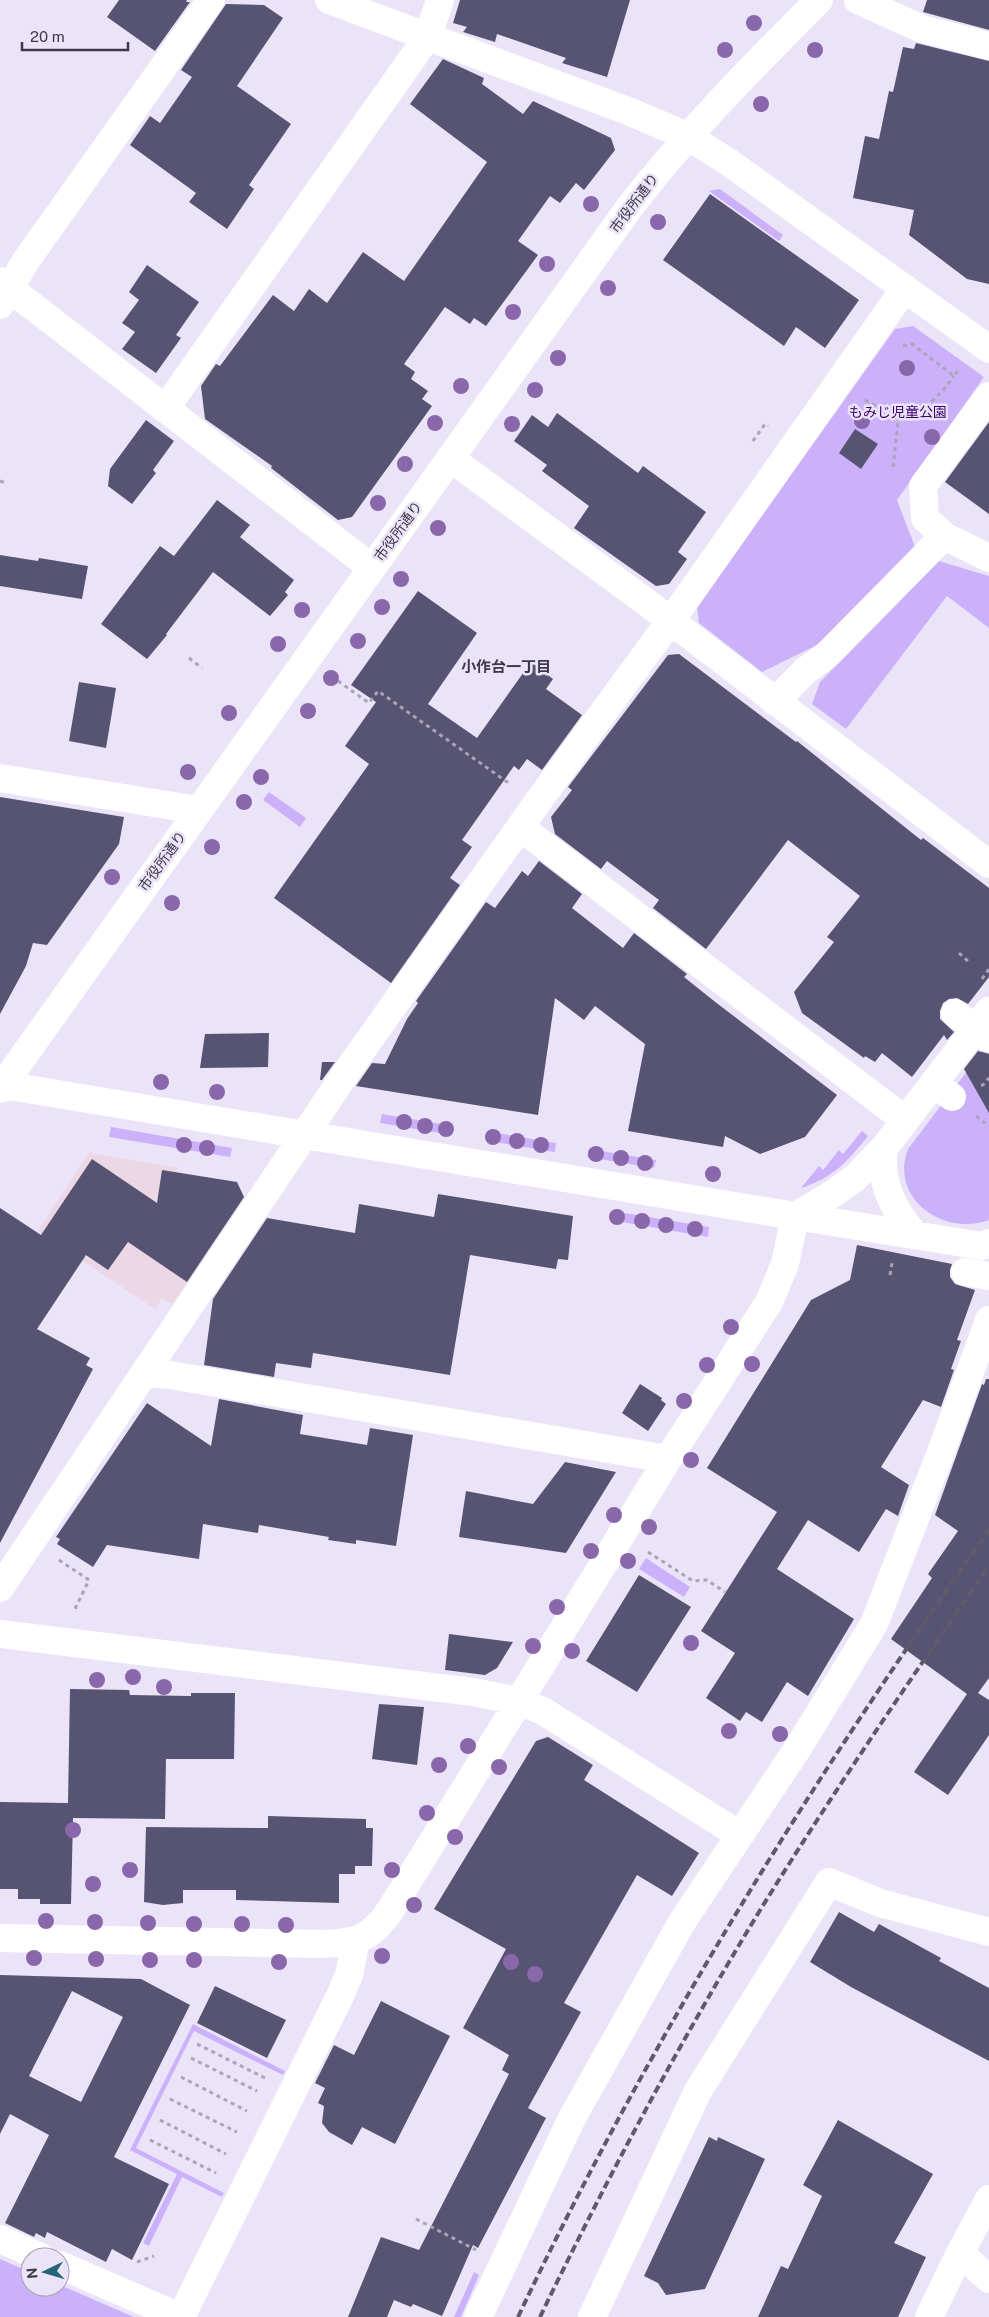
<svg xmlns="http://www.w3.org/2000/svg" width="989" height="2317" font-family="'Public Sans','Noto Sans JP',sans-serif">
	<style>
		.education { fill: #ecd7e5 }
		.green { fill: #cbb1fa }
		.building { fill: #565472; fill-rule: evenodd }
		.lines { fill: none; stroke-linecap: round; stroke-linejoin: round }
		.path { stroke: #aaa4b6; stroke-width: 3; stroke-dasharray: 4 4; stroke-linecap: butt }
		.minor { stroke: #fff; stroke-width: 28 }
		.major { stroke: #fff; stroke-width: 28 }
		.rail { stroke: #5f5a69; stroke-width: 4; stroke-dasharray: 8 4; stroke-linecap: butt }
		.tree { fill: #8a67aa }
		.labels { text-anchor: middle; dominant-baseline: central; stroke-width: 5; stroke-linejoin: round; paint-order: stroke }
		.street-label { font-size: 14px; fill: #3e3947; stroke: #ebe4f9 }
		.park-label { font-size: 14px; fill: #3a0169; stroke: #ebe4f9 }
		.neighbourhood-label { font-size: 15px; font-weight: bold; fill: #3e3947; stroke: #ebe4f9 }
	</style>
	<rect width="100%" height="100%" fill="#ebe4f9"/>
	<path class="education" d="M89 1153 178 1168 146 1216 205 1256 172 1304 162 1298 155 1309 38 1231Z"/>
	<path class="green" d="M720 189 783 235 779 241 709 191Z
		M913 326 984 377 897 500 915 547 817 645 762 672 699 623 697 607 895 329Z
		M939 561 989 576V628L947 596 846 729 812 704 820 682Z
		M269 792 306 818 300 827 263 800Z
		M989 1042V1054L970 1079 975 1088 985 1091 989 1086V1220C943 1237 889 1198 908 1149Z
		M382 1114 453 1126 451 1135 380 1123Z
		M111 1127 232 1148 230 1157 109 1137Z
		M862 1131 868 1136C847 1162 834 1177 801 1188L819 1166 823 1170 839 1150 843 1154Z
		M490 1132 556 1143 555 1152 488 1141Z
		M589 1149 656 1160 654 1168 587 1157Z
		M613 1211 709 1227 708 1237 611 1220Z
		M646 1558 690 1587 684 1597 639 1569Z
		M193 2024 285 2071 283 2075 194 2031 136 2148 224 2193 222 2197 182 2177 149 2246 143 2243 177 2174 130 2150Z
		M0 2259 30 2272V2287H60V2285L134 2317H0Z
		M474 2272 479 2275 461 2317H454Z"/>
	<path class="building" d="M119 0H187L186 2H190L155 51 107 17Z
		M460 0H630L607 77 562 63 566 58 497 34 495 42 463 32 467 27 453 23Z
		M927 0H989V30L923 12Z
		M226 4 264 5 283 18 237 86 291 124 249 185 254 189 227 229 189 202 196 193 130 145 150 116 160 123 192 77 181 70Z
		M916 43 989 61V284L967 279 909 235 914 210 853 198 865 136 879 139 889 91 893 92 903 47 914 49Z
		M443 59 484 78 482 84 523 114 533 101 611 138 615 150 584 190 576 183 560 203 550 196 518 241 538 255 486 326 474 318 470 324 445 307 404 364 415 372 411 379 428 391 422 399 432 406 352 517 338 520 271 468 272 466 205 419 201 386 216 364 220 366 273 295 294 311 309 289 327 303 363 252 404 281 487 162 410 104Z
		M710 194 859 300 825 348 796 327 784 346 663 260Z
		M147 265 199 302 176 335 181 338 156 373 122 349 135 332 122 323 139 300 129 292Z
		M557 413 638 473 643 466 706 512 678 552 687 559 669 584 656 586 574 528 589 506 542 471 547 465 514 441 532 415 548 427Z
		M146 420 174 441 153 470 156 473 132 504 108 486 110 469Z
		M989 422V514L945 482Z
		M855 429 878 444 861 469 839 453Z
		M217 500 250 525 240 537 294 580 285 592 288 595 270 616 213 572 166 634 167 635 147 659 101 624 160 546 174 556Z
		M0 555 38 561 39 558 88 566 82 599 0 586Z
		M418 591 477 633 428 704 477 738 531 662 553 679 546 689 582 715 542 770 527 759 519 770 514 766 462 840 472 847 450 878 460 885 391 983 274 898 369 764 345 746 376 702 351 685Z
		M679 654 796 742 797 741 921 840 923 838 989 888V977L968 1004 957 998 949 999 943 1003 940 1011V1019L954 1032 947 1040 944 1035 912 1077 882 1053 875 1062 865 1056 864 1058 802 1013 794 992 834 942 827 937 860 896 788 840 706 949 653 908 659 900 607 861 601 869 555 834 551 817 572 790 568 787 668 655Z
		M79 682 116 688 106 748 69 741Z
		M0 797 124 817 119 844 47 945 33 943 26 966 0 1014Z
		M539 861 582 894 572 908 623 948 634 933 687 974 684 977 714 1001 837 1095 805 1137 760 1154 725 1136 723 1147 628 1131 645 1044 595 1006 584 1020 555 998 538 1115 356 1086 372 1063 385 1064 407 1019 418 1003 416 1001 486 902 495 908 522 871 528 876Z
		M269 1033 268 1067 200 1068 205 1034Z
		M978 1051 989 1054V1113L964 1069Z
		M322 1062H335L322 1080H320Z
		M92 1159 157 1203 162 1170 237 1182 244 1197 187 1282 128 1242 108 1270 86 1255 37 1329 90 1358 86 1365 93 1369 0 1543V1208L41 1235Z
		M438 1194 573 1216 568 1260 558 1259 556 1269 470 1255 450 1375 313 1353 311 1368 276 1363 274 1377 204 1365 213 1299 267 1218 355 1233 359 1204 434 1217Z
		M857 1245 952 1264 950 1270V1277L955 1284 975 1290 957 1340 961 1341 951 1369 954 1370 941 1407 923 1400 881 1467 909 1485 898 1516 886 1509 859 1552 808 1520 777 1569 854 1619 808 1696 787 1682 762 1722 746 1712 740 1721 706 1698 735 1653 701 1631 777 1512 707 1468 811 1300 850 1280Z
		M986 1379H989V1678L978 1693 989 1700V1735L948 1795 914 1772 967 1694 891 1639 932 1578 928 1574 958 1531 935 1515 982 1384 984 1385Z
		M640 1384 662 1398 661 1400 666 1404 648 1431 622 1413Z
		M219 1399 303 1415 300 1434 367 1445 370 1428 413 1435 396 1546 356 1540V1544L328 1540 329 1537 259 1525 258 1533 203 1524 199 1559 107 1545 93 1567 57 1544 60 1539 56 1537 147 1403 211 1446Z
		M565 1462 616 1472 566 1553 459 1537 466 1491 533 1504Z
		M639 1575 691 1607 637 1692 586 1661Z
		M449 1634 513 1642 497 1668 485 1675 445 1670Z
		M70 1689 129 1690 130 1695 191 1696V1693H235L234 1759H166L165 1819 73 1818 71 1904H40V1899H18V1889H0V1802L68 1803Z
		M379 1704 424 1707 417 1765 372 1759Z
		M548 1737 593 1765 584 1780 699 1853 672 1896 637 1875 564 2003 581 2012 528 2108 546 2118 478 2248 473 2245 442 2316 413 2304 411 2307 394 2300 387 2317H348L381 2237 419 2250 509 2074 502 2070 509 2055 463 2028 506 1949 434 1909 536 1741Z
		M268 1816 366 1819V1828H373L372 1866H355V1874H339V1903L236 1900V1890H183V1903L163 1905 144 1902 146 1827 268 1828Z
		M839 1912 874 1932 879 1924 941 1958 939 1961 989 1988V2061L851 1987 810 1962Z
		M0 1975 141 1979 190 2005 114 2157 169 2184 132 2260 112 2249 106 2262 47 2232 45 2238 36 2233 34 2237 5 2223 49 2135 10 2114 0 2134ZM72 1991 123 2017 81 2102 29 2076Z
		M215 1986 286 2020 267 2058 197 2023Z
		M381 2001 450 2036 395 2144 362 2127 352 2145 329 2132 322 2123 324 2106 318 2103 325 2088 315 2083 334 2045 354 2055Z
		M838 2120 933 2174 894 2243 926 2257 898 2317H758L781 2266 788 2269 822 2196 803 2185Z
		M709 2137 717 2141 718 2137 765 2159 705 2289 666 2295 658 2283 644 2276Z"/>
	<g class="lines">
		<path class="path" d="M903 346 912 344 954 376 960 368
			M865 400C907 424 927 413 954 376
			M753 441 765 424 768 426
			M893 467 899 413
			M0 481 6 483
			M189 658 202 668
			M338 681 369 703 378 691 510 784
			M959 953 969 962
			M982 979 989 969
			M981 1085H983L989 1078
			M976 1116 989 1126
			M890 1275 892 1263
			M648 1552 693 1581 707 1580 725 1592
			M59 1560 89 1580 74 1611
			M197 2044 265 2078
			M191 2058 257 2091
			M181 2077 247 2111
			M170 2099 237 2132
			M160 2120 226 2154
			M150 2140 216 2173
			M416 2219 476 2250
			M137 2262 154 2256"/>
		<path class="minor" d="M329 0 628 111 687 136 727 161 989 349
			M858 0 922 29 989 46
			M0 281 372 568
			M0 305 25 262 211 0
			M165 409 428 36 440 0
			M450 458 642 599 989 864
			M944 536 925 518 923 486 989 396
			M775 702 805 671 828 654 944 536 989 558
			M0 778 198 810
			M520 827 905 1120
			M989 1011 884 1148 855 1178 831 1195 795 1216 982 1246 989 1243
			M955 1013 989 1039
			M933 1083 952 1097
			M0 1089 629 208C687 133 752 67 819 0
			M884 1148C879 1182 893 1210 915 1235
			M965 1272 989 1276
			M145 1373 170 1375 668 1459
			M0 1588 350 1067 537 803 687 598 905 288
			M0 1634 473 1692 518 1701 543 1711 738 1834
			M0 1938 323 1944C357 1943 372 1938 391 1909L668 1459 769 1302 785 1264 795 1216 3 1085
			M0 2239 41 2257
			M960 2253 989 2279
			M60 2265 180 2317
			M181 2317 340 1996 349 1975 356 1940
			M478 2317 572 2118 682 1922 796 1751 874 1624 941 1452 989 1320
			M592 2317 698 2091 829 1882 880 1903 989 1932
			M929 2317 960 2253 989 2199"/>
		<path class="major" d="M0 1084 3 1085"/>
		<path class="rail" d="M518 2317C649 2040 812 1780 989 1530
			M540 2317C608 2176 681 2040 762 1907 834 1791 911 1678 989 1566"/>
	</g>
	<g class="tree">
		<circle cx="754" cy="23" r="8"/>
		<circle cx="725" cy="50" r="8"/>
		<circle cx="815" cy="50" r="8"/>
		<circle cx="761" cy="104" r="8"/>
		<circle cx="591" cy="204" r="8"/>
		<circle cx="658" cy="222" r="8"/>
		<circle cx="547" cy="264" r="8"/>
		<circle cx="608" cy="288" r="8"/>
		<circle cx="513" cy="312" r="8"/>
		<circle cx="558" cy="358" r="8"/>
		<circle cx="907" cy="368" r="8"/>
		<circle cx="461" cy="386" r="8"/>
		<circle cx="535" cy="390" r="8"/>
		<circle cx="862" cy="421" r="8"/>
		<circle cx="435" cy="423" r="8"/>
		<circle cx="512" cy="424" r="8"/>
		<circle cx="932" cy="437" r="8"/>
		<circle cx="405" cy="464" r="8"/>
		<circle cx="378" cy="503" r="8"/>
		<circle cx="438" cy="528" r="8"/>
		<circle cx="401" cy="579" r="8"/>
		<circle cx="382" cy="607" r="8"/>
		<circle cx="302" cy="610" r="8"/>
		<circle cx="358" cy="641" r="8"/>
		<circle cx="278" cy="644" r="8"/>
		<circle cx="331" cy="678" r="8"/>
		<circle cx="308" cy="711" r="8"/>
		<circle cx="229" cy="713" r="8"/>
		<circle cx="188" cy="772" r="8"/>
		<circle cx="261" cy="777" r="8"/>
		<circle cx="244" cy="802" r="8"/>
		<circle cx="212" cy="847" r="8"/>
		<circle cx="112" cy="877" r="8"/>
		<circle cx="172" cy="903" r="8"/>
		<circle cx="161" cy="1082" r="8"/>
		<circle cx="217" cy="1092" r="8"/>
		<circle cx="404" cy="1122" r="8"/>
		<circle cx="425" cy="1126" r="8"/>
		<circle cx="446" cy="1129" r="8"/>
		<circle cx="493" cy="1137" r="8"/>
		<circle cx="517" cy="1141" r="8"/>
		<circle cx="184" cy="1145" r="8"/>
		<circle cx="541" cy="1145" r="8"/>
		<circle cx="207" cy="1148" r="8"/>
		<circle cx="596" cy="1154" r="8"/>
		<circle cx="621" cy="1158" r="8"/>
		<circle cx="645" cy="1163" r="8"/>
		<circle cx="713" cy="1174" r="8"/>
		<circle cx="617" cy="1217" r="8"/>
		<circle cx="642" cy="1221" r="8"/>
		<circle cx="666" cy="1225" r="8"/>
		<circle cx="695" cy="1229" r="8"/>
		<circle cx="731" cy="1327" r="8"/>
		<circle cx="752" cy="1364" r="8"/>
		<circle cx="707" cy="1365" r="8"/>
		<circle cx="684" cy="1401" r="8"/>
		<circle cx="691" cy="1460" r="8"/>
		<circle cx="614" cy="1515" r="8"/>
		<circle cx="649" cy="1527" r="8"/>
		<circle cx="591" cy="1551" r="8"/>
		<circle cx="628" cy="1561" r="8"/>
		<circle cx="557" cy="1607" r="8"/>
		<circle cx="691" cy="1643" r="8"/>
		<circle cx="533" cy="1646" r="8"/>
		<circle cx="572" cy="1651" r="8"/>
		<circle cx="133" cy="1677" r="8"/>
		<circle cx="97" cy="1680" r="8"/>
		<circle cx="164" cy="1687" r="8"/>
		<circle cx="729" cy="1731" r="8"/>
		<circle cx="780" cy="1734" r="8"/>
		<circle cx="468" cy="1746" r="8"/>
		<circle cx="439" cy="1765" r="8"/>
		<circle cx="499" cy="1767" r="8"/>
		<circle cx="427" cy="1813" r="8"/>
		<circle cx="73" cy="1830" r="8"/>
		<circle cx="455" cy="1837" r="8"/>
		<circle cx="130" cy="1870" r="8"/>
		<circle cx="392" cy="1870" r="8"/>
		<circle cx="93" cy="1884" r="8"/>
		<circle cx="414" cy="1905" r="8"/>
		<circle cx="46" cy="1921" r="8"/>
		<circle cx="95" cy="1922" r="8"/>
		<circle cx="148" cy="1923" r="8"/>
		<circle cx="194" cy="1924" r="8"/>
		<circle cx="242" cy="1924" r="8"/>
		<circle cx="286" cy="1925" r="8"/>
		<circle cx="382" cy="1956" r="8"/>
		<circle cx="34" cy="1958" r="8"/>
		<circle cx="96" cy="1959" r="8"/>
		<circle cx="150" cy="1960" r="8"/>
		<circle cx="194" cy="1960" r="8"/>
		<circle cx="279" cy="1962" r="8"/>
		<circle cx="511" cy="1962" r="8"/>
		<circle cx="535" cy="1974" r="8"/>
	</g>
	<g class="labels">
		<g class="street-label">
			<text transform="translate(634 203) rotate(-53)">市役所通り</text>
			<text transform="translate(398 531) rotate(-54)">市役所通り</text>
			<text transform="translate(162 861) rotate(-54)">市役所通り</text>
		</g>
		<g class="park-label">
			<text x="898" y="412">もみじ児童公園</text>
		</g>
		<g class="neighbourhood-label">
			<text x="506" y="666">小作台一丁目</text>
		</g>
	</g>
	<g transform="translate(45 2272) rotate(265)"><circle r="24" fill="#ebe4f9" stroke="#a6a0b2"/>
	<path d="M0-4L9 19L0 12L-9 19Z" fill="#25657a"/>
	<text y="-8" font-size="14" font-weight="bold" text-anchor="middle" fill="#3e3947">N</text>
	</g>
	<path d="M22 42v8h106v-8" fill="none" stroke="#3e3947" stroke-width="2.5"/>
	<text x="30" y="42" font-size="15" fill="#3e3947" stroke="#ebe4f9" stroke-width="4" paint-order="stroke">20 m</text>
</svg>
